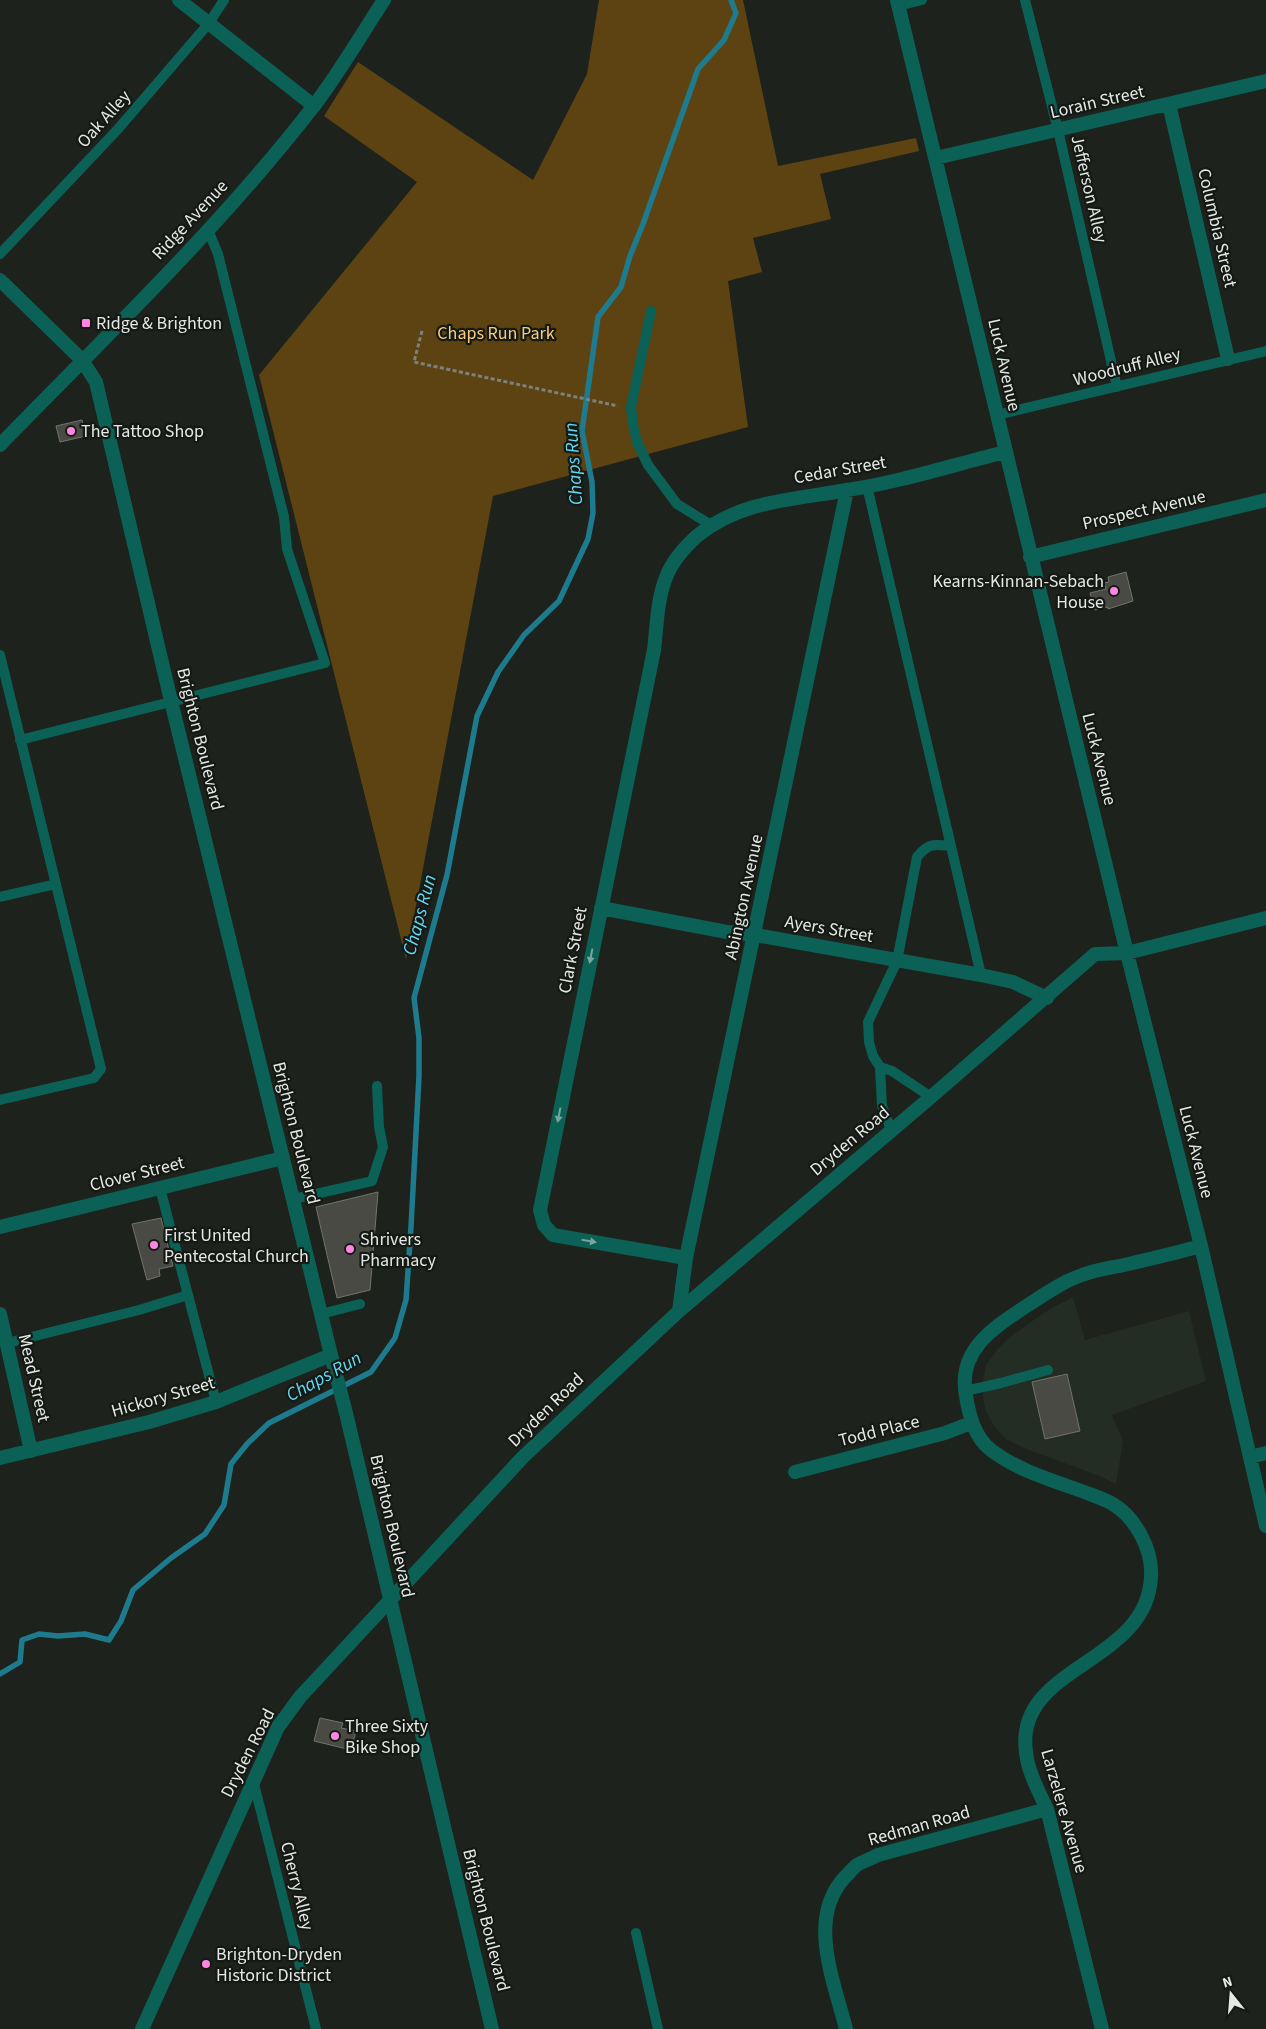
<svg xmlns="http://www.w3.org/2000/svg" width="1266" height="2029" font-family="'Source Sans 3',sans-serif">
	<style>
		.built { fill: #232d24 }
		.green { fill: #5d4311 }
		.lines { fill: none; stroke-linecap: round; stroke-linejoin: round }
		.stream { stroke: #1e7b8e; stroke-width: 5.5 }
		.building { fill: #494a43; stroke: #72736b }
		.path { stroke: #7d817d; stroke-width: 3; stroke-dasharray: 4 2.5; stroke-linecap: butt }
		.service { stroke: #0c6156; stroke-width: 10 }
		.minor { stroke: #0c6156; stroke-width: 14 }
		.tertiary { stroke: #0c6156; stroke-width: 14 }
		.oneway { fill: #78a49e }
		.poi-dot { fill: #fd86e2; stroke: #141914; stroke-width: 2 }
		.labels { text-anchor: middle; dominant-baseline: central; stroke-width: 4.5; stroke-linejoin: round; paint-order: stroke }
		.street-label { font-size: 18px; fill: #e5e8e5; stroke: #141914 }
		.poi-label { font-size: 18px; fill: #e5e8e5; stroke: #141914; text-anchor: start }
		.park-label { font-size: 18px; fill: #facb7c; stroke: #141914 }
		.water-label { font-size: 19px; font-style: italic; fill: #64d8f4; stroke: #141914 }
	</style>
	<rect width="100%" height="100%" fill="#1d221d"/>
	<path class="built" d="M1073 1297 1085 1340 1189 1311 1206 1381 1112 1415 1123 1441 1116 1484 1097 1475 1029 1450 1007 1440 994 1426 986 1412 983 1397V1381L986 1365 997 1350 1010 1337 1048 1310Z"/>
	<path class="green" d="M599 0H743L778 166 916 138 919 151 820 174 831 219 753 238 762 272 728 281 748 427 493 496 406 959 259 375 417 182 324 116 358 62 533 180 587 74Z"/>
	<g class="lines">
		<path class="stream" d="M0 1674 20 1662 22 1640 39 1634 58 1636 85 1634 109 1640 121 1621 133 1590 171 1558 205 1534 224 1505 231 1464 247 1444 269 1423 371 1372 395 1338 406 1300 411 1227 419 1076V1038L414 998 447 875 477 716 498 672 524 635 559 601 588 539 593 513 592 482 582 431 598 317 621 287 630 256 643 224 698 69 724 40 736 13 731 0"/>
	</g>
	<path class="building" d="M82 420 86 436 60 442 56 426Z
		M1126 572 1133 601 1108 609V607L1095 610 1090 593 1106 589 1104 583 1109 582 1108 577Z
		M378 1192 370 1290 337 1298 316 1207Z
		M161 1218 173 1266 159 1269 160 1276 147 1280 132 1224Z
		M1067 1374 1080 1431 1045 1439 1032 1382Z
		M320 1718 343 1723 341 1728 356 1731 351 1750 314 1741Z"/>
	<g class="lines">
		<path class="path" d="M422 331 414 362 618 406"/>
		<path class="service" d="M1025 0 1058 130 1117 387
			M898 6 922 0
			M0 254 118 129 209 23 224 0
			M651 311 631 407 633 424 637 442 648 465 677 504 711 525
			M997 415 1266 351
			M867 486 981 975
			M0 655 101 1069 94 1078 0 1100
			M20 740 325 663 287 549 284 517 218 254 208 230
			M0 897 56 884
			M880 1067 892 1071 931 1097
			M891 1130 882 1106 880 1067 873 1056 869 1042 868 1022 897 961 917 857C928 843 934 844 950 846
			M160 1188 216 1402
			M293 1199 372 1181 383 1147 379 1127 377 1086
			M321 1314 360 1304
			M7 1343 139 1310 188 1295
			M965 1391 1001 1383 1048 1370
			M253 1780 316 2029
			M636 1933 658 2029"/>
		<path class="minor" d="M179 0 314 106
			M897 0 1127 953 1201 1246 1266 1526
			M1169 104 1228 359
			M936 158 1266 81
			M1030 557 1266 500
			M601 908 727 932 756 935 981 975 1013 982 1047 998
			M0 1227 283 1158
			M686 1258 553 1235 544 1225 540 1210 654 650C657 625 657 598 667 575 673 560 685 547 697 536 741 500 793 500 847 490 900 482 953 465 1005 452
			M679 1311 686 1258 847 490
			M0 1314 31 1451
			M1250 1457 1266 1453
			M0 1458 149 1422 216 1402 331 1355
			M795 1472 945 1433 971 1423
			M142 2029 278 1727 300 1697 523 1457 679 1311 931 1097 1095 954 1127 953 1266 918
			M846 2029C834 1981 806 1917 846 1876 850 1872 853 1868 857 1865 863 1861 871 1859 878 1855L1047 1809
			M1102 2029 1047 1809C1038 1790 1028 1772 1026 1752 1014 1665 1147 1665 1151 1577 1153 1550 1135 1516 1111 1503 1104 1499 1095 1496 1087 1493 1055 1481 1018 1471 991 1450 974 1437 969 1414 966 1396 957 1349 995 1327 1028 1305 1045 1294 1062 1282 1082 1275 1095 1270 1110 1268 1124 1265 1150 1259 1176 1253 1201 1246"/>
		<path class="tertiary" d="M0 280 82 360 96 382 171 701 331 1355 346 1413 492 2029
			M0 445C107 335 219 228 313 107 339 73 361 35 384 0"/>
	</g>
	<defs><path id="oneway-solid" d="M-6-.8H1V-3.2L6.5 0L1 3.2V.8H-6Z" transform="scale(1.25)"/></defs>
	<g class="oneway">
		<use href="#oneway-solid" transform="translate(591 956) rotate(101)"/>
		<use href="#oneway-solid" transform="translate(559 1115) rotate(101)"/>
		<use href="#oneway-solid" transform="translate(589 1241) rotate(10)"/>
	</g>
	<g class="poi-dot">
		<rect x="81" y="318" width="10" height="10" rx="2.5"/>
		<circle cx="71" cy="431" r="5"/>
		<circle cx="1114" cy="591" r="5"/>
		<circle cx="154" cy="1245" r="5"/>
		<circle cx="350" cy="1249" r="5"/>
		<circle cx="335" cy="1736" r="5"/>
		<circle cx="206" cy="1964" r="5"/>
	</g>
	<g class="labels">
		<g class="street-label">
			<text transform="translate(1097 102) rotate(-13)">Lorain Street</text>
			<text transform="translate(104 119) rotate(-48)">Oak Alley</text>
			<text transform="translate(1089 189) rotate(77)">Jefferson Alley</text>
			<text transform="translate(190 220) rotate(-47)">Ridge Avenue</text>
			<text transform="translate(1217 228) rotate(77)">Columbia Street</text>
			<text transform="translate(1004 365) rotate(77)">Luck Avenue</text>
			<text transform="translate(1127 367) rotate(-14)">Woodruff Alley</text>
			<text transform="translate(840 470) rotate(-10)">Cedar Street</text>
			<text transform="translate(1144 510) rotate(-13)">Prospect Avenue</text>
			<text transform="translate(200 739) rotate(76)">Brighton Boulevard</text>
			<text transform="translate(1099 759) rotate(76)">Luck Avenue</text>
			<text transform="translate(744 897) rotate(-78)">Abington Avenue</text>
			<text transform="translate(829 929) rotate(10)">Ayers Street</text>
			<text transform="translate(573 950) rotate(-79)">Clark Street</text>
			<text transform="translate(296 1133) rotate(76)">Brighton Boulevard</text>
			<text transform="translate(850 1141) rotate(-40)">Dryden Road</text>
			<text transform="translate(1196 1152) rotate(76)">Luck Avenue</text>
			<text transform="translate(137 1174) rotate(-14)">Clover Street</text>
			<text transform="translate(34 1378) rotate(77)">Mead Street</text>
			<text transform="translate(163 1397) rotate(-16)">Hickory Street</text>
			<text transform="translate(546 1410) rotate(-44)">Dryden Road</text>
			<text transform="translate(879 1431) rotate(-14)">Todd Place</text>
			<text transform="translate(392 1526) rotate(77)">Brighton Boulevard</text>
			<text transform="translate(248 1753) rotate(-63)">Dryden Road</text>
			<text transform="translate(1064 1811) rotate(74)">Larzelere Avenue</text>
			<text transform="translate(919 1826) rotate(-16)">Redman Road</text>
			<text transform="translate(297 1886) rotate(76)">Cherry Alley</text>
			<text transform="translate(486 1920) rotate(76)">Brighton Boulevard</text>
		</g>
		<g class="poi-label">
			<text x="96" y="323">Ridge &amp; Brighton</text>
			<text x="81" y="431">The Tattoo Shop</text>
			<text x="1104" y="581" text-anchor="end">Kearns-Kinnan-Sebach<tspan x="1104" dy="21">House</tspan></text>
			<text x="164" y="1235">First United<tspan x="164" dy="21">Pentecostal Church</tspan></text>
			<text x="360" y="1239">Shrivers<tspan x="360" dy="21">Pharmacy</tspan></text>
			<text x="345" y="1726">Three Sixty<tspan x="345" dy="21">Bike Shop</tspan></text>
			<text x="216" y="1954">Brighton-Dryden<tspan x="216" dy="21">Historic District</tspan></text>
		</g>
		<g class="park-label">
			<text x="496" y="333">Chaps Run Park</text>
		</g>
		<g class="water-label">
			<text transform="translate(574 464) rotate(-94)">Chaps Run</text>
			<text transform="translate(420 915) rotate(-75)">Chaps Run</text>
			<text transform="translate(324 1377) rotate(-29)">Chaps Run</text>
		</g>
	</g>
	<g transform="translate(1231 1994) rotate(343)" stroke="#141914" stroke-width="4" paint-order="stroke">
	<path d="M0-4L9 19L0 12L-9 19Z" fill="#e5e8e5"/>
	<text y="-8" font-size="14" font-weight="bold" text-anchor="middle" fill="#e5e8e5">N</text>
	</g>
</svg>
